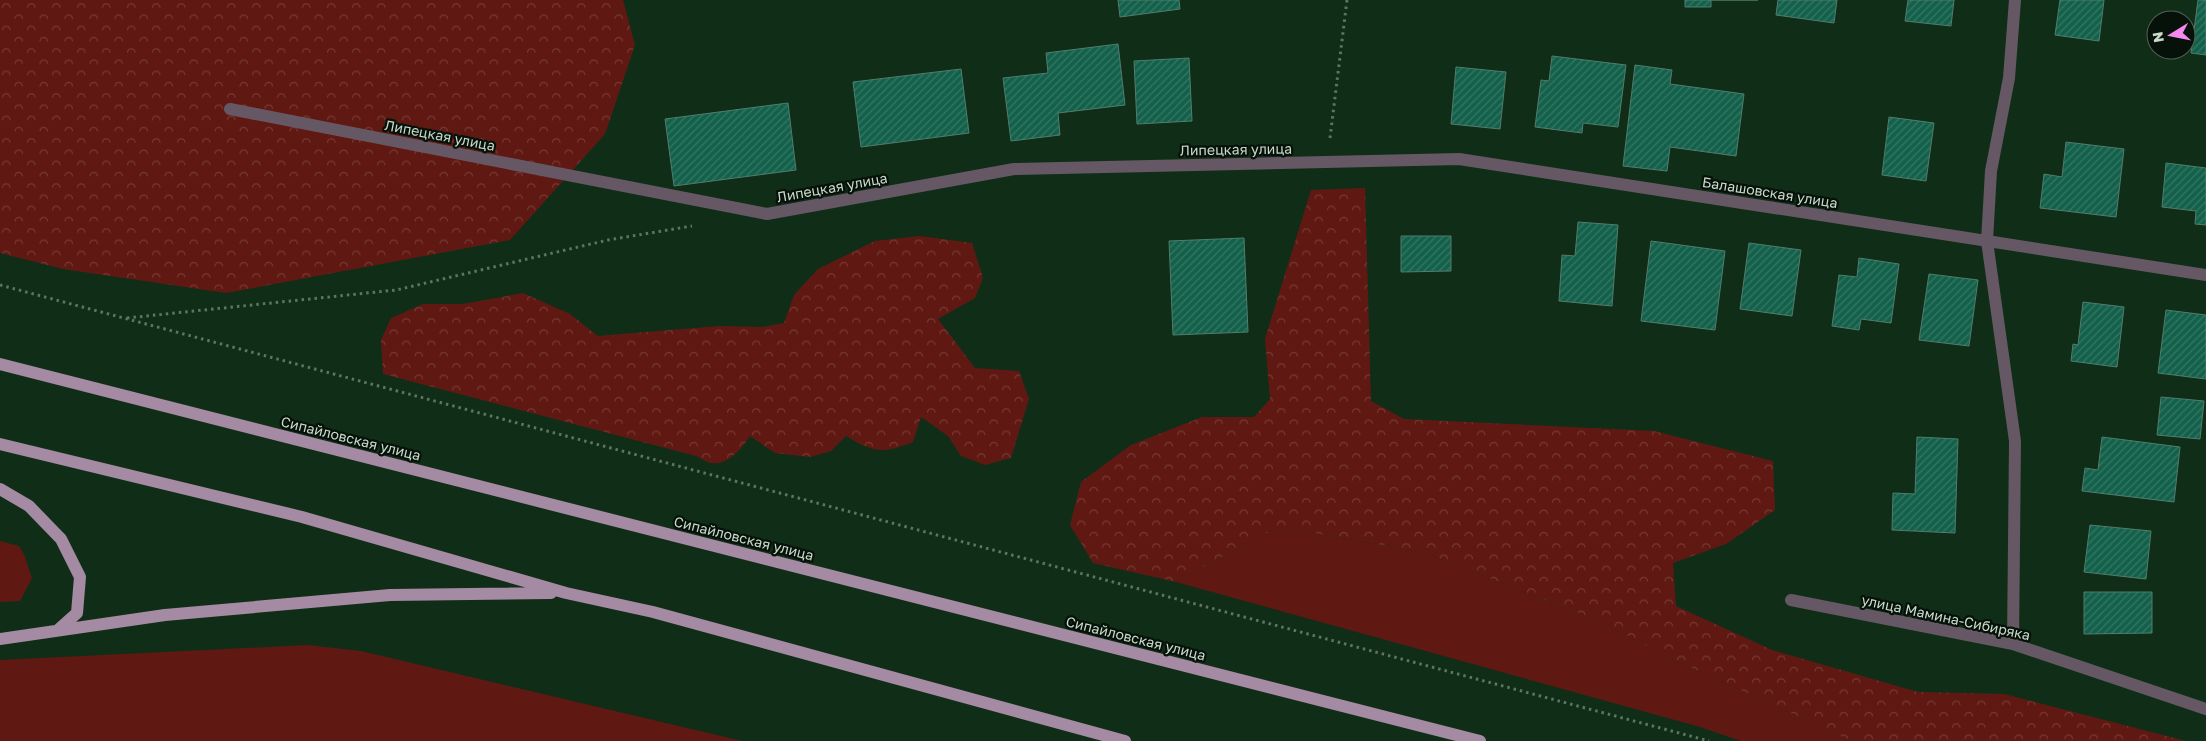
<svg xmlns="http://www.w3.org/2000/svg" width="2206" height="741" font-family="'Golos Text',sans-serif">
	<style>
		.green { fill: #601912 }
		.forest { fill: url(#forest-crowns) }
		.building { fill: url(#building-hatch); stroke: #517d6d }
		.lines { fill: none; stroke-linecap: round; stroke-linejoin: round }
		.path { stroke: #5d7562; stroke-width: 3; stroke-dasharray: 2.5 4; stroke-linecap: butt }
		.minor { stroke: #655864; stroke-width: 12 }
		.major { stroke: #a48aa2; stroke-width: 12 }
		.labels { text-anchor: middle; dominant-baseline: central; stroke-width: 4.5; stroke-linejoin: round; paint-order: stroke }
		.street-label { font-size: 14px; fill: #c9dacb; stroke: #061209 }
	</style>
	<defs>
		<pattern id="forest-crowns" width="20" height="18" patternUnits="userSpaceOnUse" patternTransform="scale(1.25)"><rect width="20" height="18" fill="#601912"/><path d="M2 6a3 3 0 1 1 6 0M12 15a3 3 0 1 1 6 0" fill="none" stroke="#753a33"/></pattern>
		<pattern id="building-hatch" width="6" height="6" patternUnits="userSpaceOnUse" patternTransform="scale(1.25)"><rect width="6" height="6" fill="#14614b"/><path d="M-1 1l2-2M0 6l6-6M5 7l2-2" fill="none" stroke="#357764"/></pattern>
	</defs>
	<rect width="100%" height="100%" fill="#102d17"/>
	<path class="green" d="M1278 527 1423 552 1603 623 1664 655 1851 741H1741L1700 727 1176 582Z
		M0 541 19 546 24 554 32 578 20 601 0 602Z
		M308 645 361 651 742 741H0V660Z"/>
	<path class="forest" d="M0 0H623L635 45 605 134 510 240 226 293 63 269 0 253Z
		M1365 188 1371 401 1404 419 1654 431 1773 461 1775 510 1726 544 1673 563 1676 606 1772 650 1918 692 2004 694 2186 741H1851L1664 655 1603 623 1423 552 1278 527 1176 582 1093 563 1070 525 1081 482 1131 445 1202 417H1254L1270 399 1265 339 1311 190Z
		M920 236 972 243 983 278 975 298 938 319 975 368 1019 371 1029 399 1011 458 985 465 961 456 948 436 921 417 913 442C882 454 875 453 846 436L831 451 810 457 775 453 750 436C742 448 728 466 711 463 706 462 701 458 696 456L383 374 381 340 391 318 423 304H463L523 293 570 314 598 336 719 326 762 327 784 323 794 295 818 269 875 241Z"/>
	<path class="building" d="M1118 0H1179L1180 9 1120 17Z
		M1685 0H1758H1711V7H1685Z
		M1778 0H1837L1834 23 1776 15Z
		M1908 0H1954L1951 26 1905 21Z
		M2060 0H2104L2099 41 2055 35Z
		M2198 0H2206V55L2191 53Z
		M1118 44 1125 105 1058 113 1060 135 1011 141 1003 78 1048 73 1046 53Z
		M1552 56 1626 65 1618 127 1583 123 1582 133 1535 127 1541 80 1549 81Z
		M1189 58 1192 121 1137 124 1134 61Z
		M1635 65 1672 70 1670 84 1744 94 1736 156 1670 147 1667 171 1623 166Z
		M1456 67 1506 72 1500 129 1451 124Z
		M961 69 969 133 861 147 853 82Z
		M788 103 796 170 674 186 665 119Z
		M1889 117 1934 123 1926 181 1882 175Z
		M2066 142 2124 149 2116 217 2040 208 2044 174 2062 177Z
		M2166 163 2206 168V225L2195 224 2196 211 2162 207Z
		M1578 222 1618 225 1612 306 1559 301 1562 255 1575 256Z
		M1401 236H1451V271L1401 272Z
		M1244 238 1248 332 1173 335 1169 241Z
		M1651 241 1725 251 1715 330 1641 321Z
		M1749 243 1801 250 1792 316 1740 309Z
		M1859 258 1899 264 1891 323 1861 319 1859 330 1832 326 1839 275 1857 277Z
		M1929 274 1978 280 1969 346 1919 340Z
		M2083 302 2124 307 2117 367 2071 361 2073 344 2078 345Z
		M2166 310 2206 315V379L2158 373Z
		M2161 397 2204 401 2200 439 2157 435Z
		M1917 437 1958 439 1955 533 1892 530 1893 493 1915 494Z
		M2102 437 2180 447 2174 502 2082 491 2085 468 2098 470Z
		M2090 525 2151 531 2146 579 2084 572Z
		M2084 592H2152V633L2084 634Z"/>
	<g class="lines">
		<path class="path" d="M1330 138 1347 0
			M0 285 1709 741
			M127 318 396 290 608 240 692 226"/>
		<path class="minor" d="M230 109 767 214 1014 169 1459 159 2206 275
			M1791 600 2013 644 2206 709
			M2013 644 2015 441 1987 241 1991 171 2009 78 2015 0"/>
		<path class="major" d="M0 364 1480 741
			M0 444 302 517 566 593 653 612 1125 741
			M0 489 29 506 61 539 80 577 77 613 58 630
			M0 639 165 615 390 595 551 593"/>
	</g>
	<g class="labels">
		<g class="street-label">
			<text transform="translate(440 135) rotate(11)">Липецкая улица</text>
			<text transform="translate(1236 149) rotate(-1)">Липецкая улица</text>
			<text transform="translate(832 187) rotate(-10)">Липецкая улица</text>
			<text transform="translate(1770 192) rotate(9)">Балашовская улица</text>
			<text transform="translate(351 438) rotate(14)">Сипайловская улица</text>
			<text transform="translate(744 538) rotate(14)">Сипайловская улица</text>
			<text transform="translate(1946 617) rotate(12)">улица Мамина-Сибиряка</text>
			<text transform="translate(1136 638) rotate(14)">Сипайловская улица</text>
		</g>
	</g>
	<g transform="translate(2171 35) rotate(260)"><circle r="24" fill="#061209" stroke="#546257"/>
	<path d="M0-4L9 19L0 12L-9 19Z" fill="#f589ef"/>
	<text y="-8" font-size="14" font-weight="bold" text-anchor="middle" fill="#c9dacb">N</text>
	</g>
</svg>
